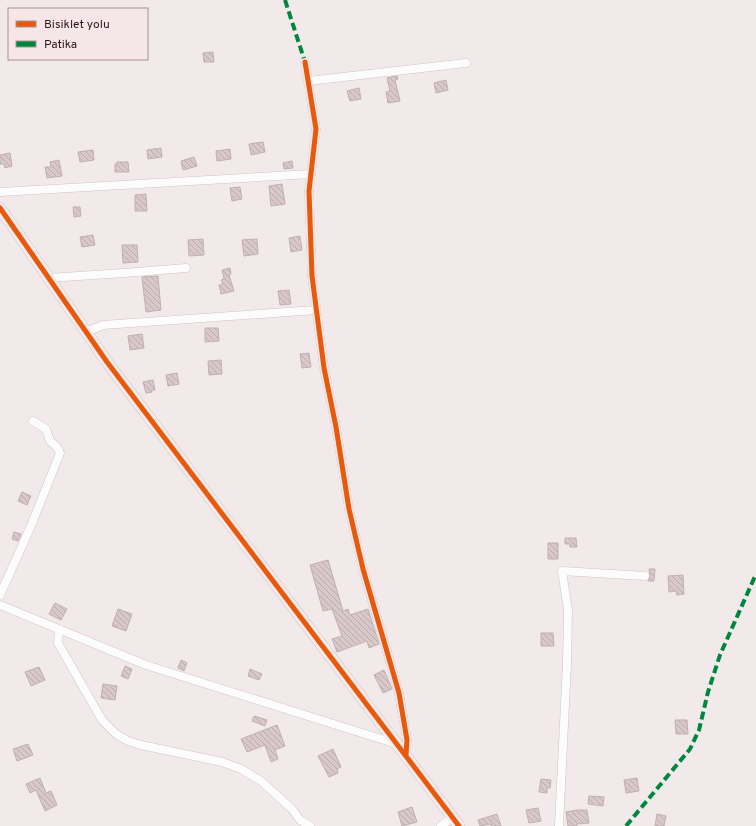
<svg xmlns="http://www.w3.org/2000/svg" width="756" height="826" font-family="Overpass,sans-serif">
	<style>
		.building { fill: url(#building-back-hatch); stroke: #c0b0b1 }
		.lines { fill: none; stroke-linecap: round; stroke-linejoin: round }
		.street-casing { stroke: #d3c2c4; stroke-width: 9 }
		.secondary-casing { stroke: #d3c2c4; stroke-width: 12 }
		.street { stroke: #fdfcfc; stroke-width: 8 }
		.secondary { stroke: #f5eff0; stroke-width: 11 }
		.quiet { stroke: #00873e; stroke-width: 4; stroke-dasharray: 8 4; stroke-linecap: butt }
		.cycleway-casing { stroke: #f5e6e7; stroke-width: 8 }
		.cycleway { stroke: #e8590c; stroke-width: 5 }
	</style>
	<defs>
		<pattern id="building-back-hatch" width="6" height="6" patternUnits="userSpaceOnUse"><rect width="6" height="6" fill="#d9c8c9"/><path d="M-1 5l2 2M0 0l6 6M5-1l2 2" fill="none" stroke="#bbabac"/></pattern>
	</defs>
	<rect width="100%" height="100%" fill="#f2eaea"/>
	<path class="building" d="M213 52 214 62H204L203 53Z
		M397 76 398 79 395 80 400 101 388 103 386 92 390 91 387 78Z
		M446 80 448 90 436 93 434 83Z
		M359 88 361 99 350 101 347 91Z
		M263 142 265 152 251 155 249 144Z
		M161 148 162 157 148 159 147 150Z
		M230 149 231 159 217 161 216 151Z
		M93 150 94 160 80 162 78 152Z
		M10 153 12 166 5 168 4 164H0V155Z
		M194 157 197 166 183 170 181 161Z
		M59 160 62 176 47 178 45 167H51L50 162Z
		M292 161 293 168 284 169 283 163Z
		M117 162H128L129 172H115V164H117Z
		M282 184 285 204 271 206 269 186Z
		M240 187 242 199 232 201 230 188Z
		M146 194 147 211H135V195Z
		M73 207H80L81 216 74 217Z
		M93 235 95 245 82 247 80 237Z
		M300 236 302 250 291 252 289 238Z
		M203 239 204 255 189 256 188 240Z
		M257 239 258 254 244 256 242 240Z
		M122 245H137L138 262 123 263Z
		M230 268 231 274 229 275 234 291 221 294 219 285 223 284 221 280 224 279 222 270Z
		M158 276 161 310 146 312 142 277Z
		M289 290 291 304 280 305 278 291Z
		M205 328H218L219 341 205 342Z
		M142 334 144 348 130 350 128 336Z
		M309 353 311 367 302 368 300 354Z
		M221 360 222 374 209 375 208 361Z
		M177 373 179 384 168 386 166 375Z
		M153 380 155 390H152V392L146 393 143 382Z
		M22 492 31 496 27 505 18 501Z
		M14 532 21 534 18 541 12 539Z
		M565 538H576L577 547H570V544H565Z
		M548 543H558V559H548Z
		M328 560 343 611 348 609 350 615 368 609 379 644 369 648 367 641 337 652 332 639 342 636 332 609 323 611 310 565Z
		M649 569H655L654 581H648L650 576Z
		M683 575 684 594 677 595 676 591 669 592 668 576Z
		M55 603 67 609 61 620 49 614Z
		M118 609 132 614 126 631 112 626Z
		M541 633H553L554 646H541Z
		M181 660 187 663 184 671 178 668Z
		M125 666 132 669 128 679 121 676Z
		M39 667 45 680 31 686 25 672Z
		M250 669 262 674 259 680 248 676Z
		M384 670 392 689 383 693 374 675Z
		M103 684 117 686 115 700 101 698Z
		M254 716 267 720 265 726 252 721Z
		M675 720H687L688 734H676Z
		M277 725 285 746 275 750 278 759 271 762 265 745 247 752 241 739Z
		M28 744 33 755 17 761 13 749Z
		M333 749 341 767 337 769 338 773 329 777 318 756Z
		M40 778 46 793 51 791 57 805 45 811 36 790 30 793 26 784Z
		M637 778 639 791 626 793 624 780Z
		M541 779 551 780 550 788H547V793L539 792Z
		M589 796 604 797 603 806 588 804Z
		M412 807 417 822 402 826 398 812Z
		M538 808 541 821 529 823 526 810Z
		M577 810H587L589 823 577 824V826H568L566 812Z
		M497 814 501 826H491V824L480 826 478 820Z
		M657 814 666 816 664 826H655Z"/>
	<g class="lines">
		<defs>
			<path id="street" d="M305 62 316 129 309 191 312 276 324 368 336 427 349 509 363 569 399 693 407 740 406 755
				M308 81 466 63
				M0 192 311 174
				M48 278 124 273 186 268
				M86 332 103 325 316 310
				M0 595 31 526 60 453 57 447 50 441 46 429 33 421
				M0 605 146 665 397 744
				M59 629 58 643 102 720 116 734 128 741 141 745 222 762 241 769 261 781 292 809 300 820 310 826
				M441 826 453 817
				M559 826 567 663 568 610 562 571 645 576"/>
			<path id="secondary" d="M0 208 107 362 459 826"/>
		</defs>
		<use href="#street" class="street-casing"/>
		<use href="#secondary" class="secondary-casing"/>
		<use href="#street" class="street"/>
		<use href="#secondary" class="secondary"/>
		<path class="quiet" d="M285 0 305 62
			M626 826 690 749 699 730 708 692 720 655 756 574"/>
		<defs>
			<path id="cycleway" d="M305 62 316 129 309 191 312 276 324 368 336 427 349 509 363 569 399 693 407 740 406 755
				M0 208 107 362 459 826"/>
		</defs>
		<use href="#cycleway" class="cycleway-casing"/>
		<use href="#cycleway" class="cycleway"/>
	</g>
	<rect x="8" y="8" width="140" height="52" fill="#f5e6e7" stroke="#a69294"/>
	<rect x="16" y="21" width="20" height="6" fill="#e8590c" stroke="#a69294"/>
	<text x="44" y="28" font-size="12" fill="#2f1518">Bisiklet yolu</text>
	<rect x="16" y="41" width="20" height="6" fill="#00873e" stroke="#a69294"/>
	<text x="44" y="48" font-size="12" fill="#2f1518">Patika</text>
</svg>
